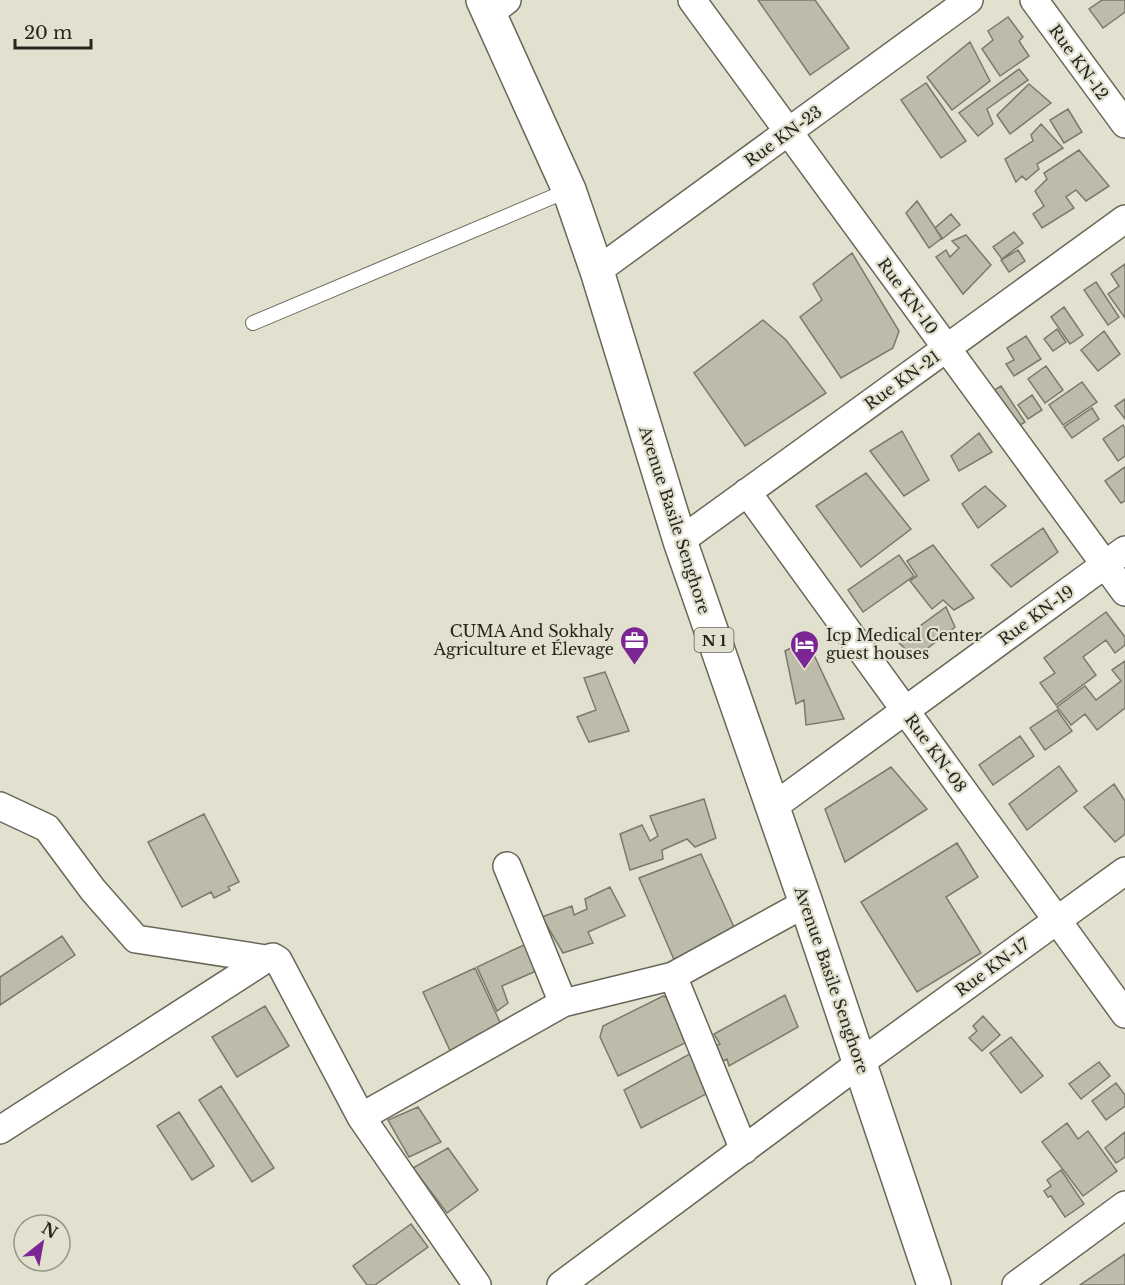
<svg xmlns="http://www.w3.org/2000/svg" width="1125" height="1285" font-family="'Libre Baskerville',serif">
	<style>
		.building { fill: #bdbbaa; stroke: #7b7a6a; stroke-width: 1.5 }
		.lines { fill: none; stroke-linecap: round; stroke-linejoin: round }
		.service-casing { stroke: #696758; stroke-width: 16 }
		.minor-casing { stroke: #696758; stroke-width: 30 }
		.trunk-casing { stroke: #696758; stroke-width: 36 }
		.service { stroke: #fff; stroke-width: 14 }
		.minor { stroke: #fff; stroke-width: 27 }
		.trunk { stroke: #fff; stroke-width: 33 }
		.labels { text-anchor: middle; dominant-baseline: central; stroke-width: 4.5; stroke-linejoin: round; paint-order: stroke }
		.shield { fill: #e2e1cf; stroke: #5f5f54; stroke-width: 1.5 }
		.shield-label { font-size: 15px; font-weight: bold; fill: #272720 }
		.street-label { font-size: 16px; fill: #272720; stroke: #e2e1cf }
		.poi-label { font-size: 16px; fill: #272720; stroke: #e2e1cf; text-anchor: end }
	</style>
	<rect width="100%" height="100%" fill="#e2e1cf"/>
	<path class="building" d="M758 0H815L849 48 810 75Z
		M1102 0H1125V12L1103 28 1089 9Z
		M1008 17 1023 37 1019 41 1029 56 1000 76 982 49 993 40 988 31Z
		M970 42 990 81 952 110 927 77Z
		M1019 69 1028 80 987 109 993 124 978 136 959 113Z
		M926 83 966 141 941 158 901 100Z
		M1029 84 1051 103 1010 134 997 115Z
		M1068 109 1082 132 1064 143 1050 120Z
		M1041 124 1063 148 1037 164 1039 169 1026 180 1022 176 1016 182 1005 159 1033 141 1031 135Z
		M1079 150 1109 186 1086 201 1076 190 1066 197 1074 208 1042 228 1033 214 1044 206 1035 191 1047 179 1044 173Z
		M917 201 942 238 929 248 906 213Z
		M951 214 960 225 942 239 935 228Z
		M1014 232 1023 243 1002 259 993 247Z
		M966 235 991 265 963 294 936 257 946 250 950 257 959 248 952 241Z
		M1018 250 1025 261 1009 272 1001 260Z
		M852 253 899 331 893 348 841 378 800 317 822 300 813 284Z
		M1125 264V318L1108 294 1119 286 1111 274Z
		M1096 282 1119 317 1108 325 1084 290Z
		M1064 307 1083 335 1070 344 1051 317Z
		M763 320 786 340 826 393 745 446 694 373Z
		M1057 329 1066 342 1053 351 1044 339Z
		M1104 331 1120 354 1098 371 1081 350Z
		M1026 336 1041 359 1014 376 1006 364 1014 360 1007 348Z
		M1046 366 1063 390 1045 403 1028 379Z
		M1082 382 1097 402 1063 425 1049 405Z
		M1001 386 1025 422 1017 427 993 391Z
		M1032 395 1042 410 1028 419 1018 405Z
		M1125 399V419L1115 406Z
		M1092 408 1099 419 1072 438 1064 427Z
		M1123 425 1125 428V456L1118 461 1103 439Z
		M902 431 929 480 904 496 870 451Z
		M979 433 992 452 959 471 951 456Z
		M1125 467V501L1121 503 1105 481Z
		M866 473 911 529 861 567 816 506Z
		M985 486 1006 506 978 528 962 504Z
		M1043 528 1058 552 1011 587 991 565Z
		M933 545 974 598 954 610 943 600 932 609 910 581 917 576 907 561Z
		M899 555 914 576 863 612 848 590Z
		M946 607 955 627 915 658 898 642Z
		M1106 612 1125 637V645L1115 653 1106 640 1083 657 1096 675 1056 705 1040 683 1055 673 1044 658Z
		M807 640 844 719 806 725 804 700 796 704 785 651Z
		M1125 661V708L1097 730 1085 714 1071 725 1057 707 1085 686 1096 700 1121 681 1112 670Z
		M605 672 629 731 589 742 577 717 596 710 584 678Z
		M1057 710 1072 731 1045 750 1030 728Z
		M1020 736 1034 756 993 785 979 765Z
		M1059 766 1077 791 1027 830 1009 804Z
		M891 767 927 809 845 862 825 809Z
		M1114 784 1125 801V834L1115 842 1084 807Z
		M704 799 716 838 695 847 687 839 662 850 663 859 630 870 620 834 642 825 650 841 658 836 650 816Z
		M204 814 239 882 228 887 230 890 214 898 211 892 182 907 148 842Z
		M957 843 978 877 946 897 981 953 917 992 861 902Z
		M701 854 738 936 675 962 639 878Z
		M610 887 625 916 588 932 593 943 563 953 542 917 572 906 574 915 587 909 585 899Z
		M62 936 75 955 0 1005V977Z
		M526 944 536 971 502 986 508 1003 497 1011 477 967Z
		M475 968 505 1033 453 1057 423 992Z
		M785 995 798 1027 729 1066 727 1059 721 1062 714 1046 720 1044 714 1034Z
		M663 996 674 1001 693 1039 618 1076 600 1037 603 1026Z
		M265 1006 289 1046 237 1077 212 1037Z
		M983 1016 1000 1035 982 1051 969 1038 977 1031 973 1026Z
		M1011 1037 1043 1076 1021 1093 990 1053Z
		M695 1051 710 1092 641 1128 624 1090Z
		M1099 1062 1110 1076 1081 1099 1069 1084Z
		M1116 1083 1125 1095V1106L1106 1120 1092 1101Z
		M221 1086 274 1168 252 1182 199 1100Z
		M418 1107 441 1142 409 1157 388 1120Z
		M179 1112 214 1166 192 1180 157 1126Z
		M1067 1123 1078 1139 1088 1131 1117 1171 1083 1196 1042 1142Z
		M1125 1132V1157L1116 1163 1105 1148Z
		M448 1148 478 1190 447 1213 413 1168Z
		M1061 1170 1084 1204 1065 1217 1051 1196 1048 1197 1044 1191 1051 1186 1047 1180Z
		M411 1224 428 1247 375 1285H367L353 1266Z
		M1125 1254V1285H1080Z"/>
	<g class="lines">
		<defs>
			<path id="service" d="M253 323 569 190"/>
			<path id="minor" d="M692 0 1125 592
				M1034 0 1125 124
				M490 13 507 0
				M597 271 969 0
				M747 492 1125 1014
				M680 541 1125 219
				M0 806 47 828 93 890 136 939 266 959 273 957 278 960 361 1117 477 1285
				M773 807 1125 550
				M507 866 563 1003
				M673 976 744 1150
				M361 1117 563 1003 673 976 806 903
				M0 1130 266 959
				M561 1285 860 1063 1125 871
				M1016 1285 1125 1205"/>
			<path id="trunk" d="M483 0 569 190 597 271 680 541 806 903 934 1285"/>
		</defs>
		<use href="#service" class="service-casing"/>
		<use href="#minor" class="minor-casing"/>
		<use href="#trunk" class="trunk-casing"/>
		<use href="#service" class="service"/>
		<use href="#minor" class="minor"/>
		<use href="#trunk" class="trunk"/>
	</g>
	<defs>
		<symbol id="office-pin" viewBox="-11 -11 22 30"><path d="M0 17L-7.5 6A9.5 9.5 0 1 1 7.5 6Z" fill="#7c2695" stroke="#e2e1cf"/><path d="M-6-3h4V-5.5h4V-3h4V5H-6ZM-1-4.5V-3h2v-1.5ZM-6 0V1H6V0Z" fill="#fff"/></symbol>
		<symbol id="hotel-pin" viewBox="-11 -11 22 30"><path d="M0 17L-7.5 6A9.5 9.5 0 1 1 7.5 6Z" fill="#7c2695" stroke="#e2e1cf"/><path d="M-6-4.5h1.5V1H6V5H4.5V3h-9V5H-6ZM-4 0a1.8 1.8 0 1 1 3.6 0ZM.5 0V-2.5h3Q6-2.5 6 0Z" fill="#fff"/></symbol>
	</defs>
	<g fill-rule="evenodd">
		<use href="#office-pin" x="618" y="624" width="33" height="45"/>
		<use href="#hotel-pin" x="788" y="628" width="33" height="45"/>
	</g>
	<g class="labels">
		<rect class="shield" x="694.5" y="628" width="39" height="24" rx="4.5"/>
		<g class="shield-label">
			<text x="714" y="640">N 1</text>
		</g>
		<g class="street-label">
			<text transform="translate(1079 62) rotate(54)">Rue KN-12</text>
			<text transform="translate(783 136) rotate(-36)">Rue KN-23</text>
			<text transform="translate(908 296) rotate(54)">Rue KN-10</text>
			<text transform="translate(902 380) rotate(-36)">Rue KN-21</text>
			<text transform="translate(675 520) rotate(72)">Avenue Basile Senghore</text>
			<text transform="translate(1036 615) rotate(-36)">Rue KN-19</text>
			<text transform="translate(936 753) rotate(54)">Rue KN-08</text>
			<text transform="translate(992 967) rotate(-36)">Rue KN-17</text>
			<text transform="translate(832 980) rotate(71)">Avenue Basile Senghore</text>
		</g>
		<g class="poi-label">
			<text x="614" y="631">CUMA And Sokhaly<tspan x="614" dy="18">Agriculture et Élevage</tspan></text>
			<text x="826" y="635" text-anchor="start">Icp Medical Center<tspan x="826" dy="18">guest houses</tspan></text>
		</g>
	</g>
	<g transform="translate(42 1243) rotate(31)"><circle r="28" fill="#e2e1cf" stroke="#979789" stroke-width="1.5"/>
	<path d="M0-4.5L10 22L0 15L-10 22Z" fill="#7c2695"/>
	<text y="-9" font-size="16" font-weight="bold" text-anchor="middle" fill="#272720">N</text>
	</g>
	<path d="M15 39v9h76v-9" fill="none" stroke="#272720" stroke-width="3"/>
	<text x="24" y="39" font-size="18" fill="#272720" stroke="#e2e1cf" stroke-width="4.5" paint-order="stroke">20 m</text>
</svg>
